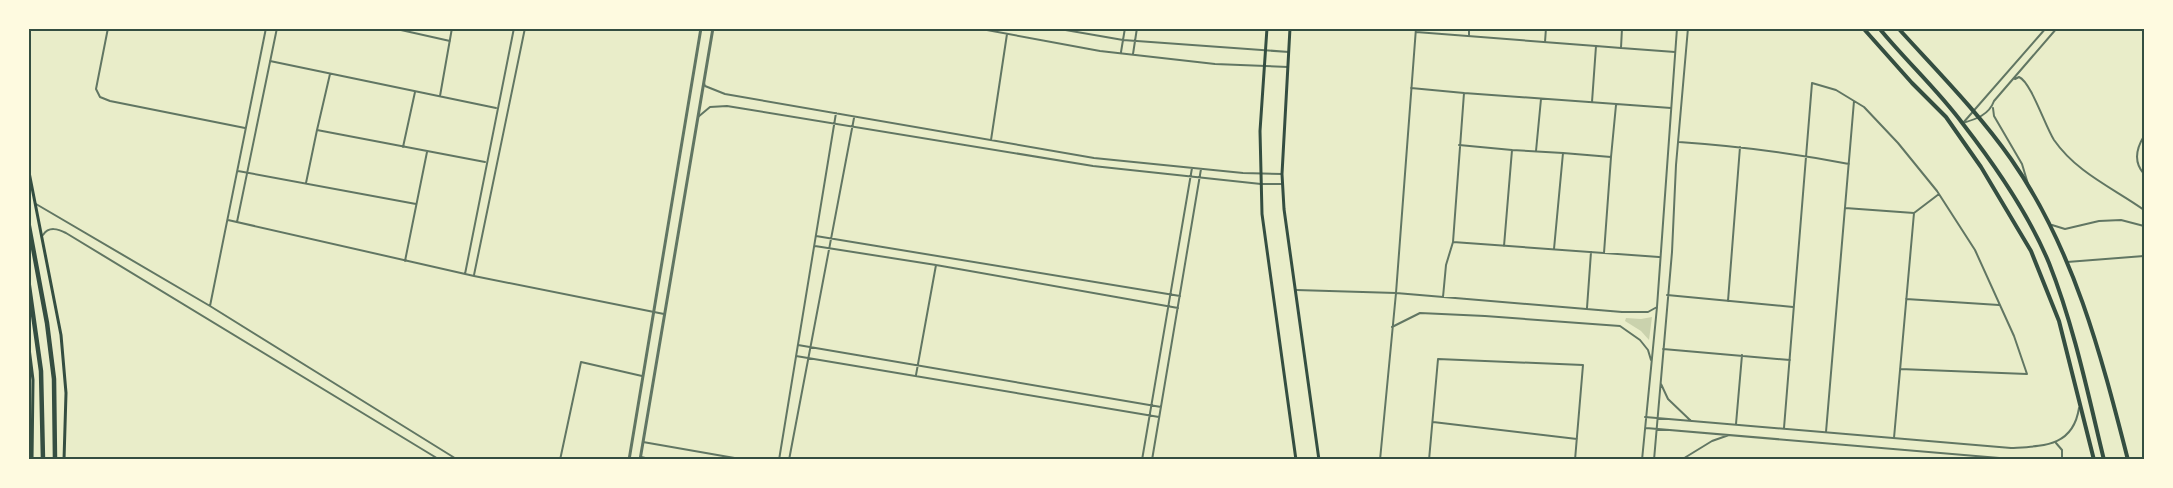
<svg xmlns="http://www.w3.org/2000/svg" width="2173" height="488" font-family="'Asap Condensed',sans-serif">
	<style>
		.green { fill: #cad2ad }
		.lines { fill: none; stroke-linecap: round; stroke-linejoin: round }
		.minor { stroke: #617663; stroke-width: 2 }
		.tertiary { stroke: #617663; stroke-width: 3 }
		.secondary { stroke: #344e41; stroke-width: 3 }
		.primary { stroke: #344e41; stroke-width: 4 }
		.motorway { stroke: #344e41; stroke-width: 4.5 }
		.neatline { fill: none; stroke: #344e41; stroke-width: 2 }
	</style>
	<rect width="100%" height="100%" fill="#e9edc9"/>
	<path class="green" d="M1652 317 1649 340 1641 331 1625 321 1626 318 1641 319Z"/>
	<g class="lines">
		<path class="minor" d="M108 28 96 89 100 97 110 101 245 128
			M392 28 450 41
			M976 28 1100 51 1215 64 1288 67
			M1054 28 1123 40 1289 52
			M2046 28 1963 123C1976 119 1989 115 1994 101L2057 28
			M1416 32 1596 46 1592 102
			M1469 36V28
			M1545 42 1546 28
			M1596 46 1621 48 1622 28
			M1621 48 1675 52
			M1121 52 1125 28
			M1133 54 1137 28
			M270 61 496 108
			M2015 79 2019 77C2031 82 2045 126 2054 140 2077 173 2113 188 2144 210
			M704 83 705 86 725 94 1094 158 1243 173 1282 174
			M1411 88 1464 93
			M440 96 452 28
			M1993 108 1994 116 2022 164 2028 184
			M698 117 710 107 727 106 1093 166 1261 184H1282
			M317 130 330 74
			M2144 136C2136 149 2134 163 2144 174
			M991 140 1007 34
			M1679 142C1737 146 1793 153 1849 164
			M1459 145 1512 150
			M403 147 415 92
			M1536 151 1541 99
			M238 171 416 204
			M306 183 317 130 485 162
			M36 204 210 306 458 460
			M1845 208 1914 213
			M228 220 474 276 664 314
			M237 222 277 28
			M2052 225 2065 229 2099 221 2121 220 2144 226
			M43 235C49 226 58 229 66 233L440 460
			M816 236 1180 296
			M815 246 936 265 1178 308
			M1504 246 1512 150 1563 153
			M1554 249 1563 153 1611 157 1616 105
			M1604 253 1611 157
			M1659 257 1453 242 1464 93 1671 108
			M405 261 427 152
			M2067 262 2144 256
			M465 274 514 28
			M474 275 525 28
			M1296 290 1396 293 1622 312H1648L1657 307
			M1667 295 1793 307
			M1443 297 1446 265 1453 242
			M1906 299 1999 305
			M1728 301 1740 147
			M210 306 266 28
			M1587 308 1591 252
			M1392 327 1420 313 1485 316 1620 326 1640 340 1648 350 1651 360
			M798 345 1161 407
			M1663 349 1790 360
			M796 356 1159 417
			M916 375 936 265
			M1661 384 1668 399 1691 421
			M1645 417 2011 448C2043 446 2073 447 2079 408
			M1433 422 1577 439
			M1736 424 1742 355
			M1646 428 2023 460
			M1784 428 1812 83 1836 90 1864 107 1898 143 1937 191 1975 250 2014 336 2027 374 1900 369
			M1826 432 1854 101
			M1894 438 1914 213 1939 194
			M643 442 746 460
			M2056 443 2062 450V457L2060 460
			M641 457 654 460
			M560 460 581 362 642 376
			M779 460 836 113
			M789 460 854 118
			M1142 460 1192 168
			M1152 460 1201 169
			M1380 460 1396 293 1416 28
			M1429 460 1438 359 1583 365 1575 460
			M1642 460 1657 307 1677 28
			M1654 460 1672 252 1676 165 1688 28
			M1681 460 1712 441 1729 435"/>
		<path class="tertiary" d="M629 460 701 28
			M640 460 713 28"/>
		<path class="secondary" d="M1267 28 1260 131 1262 214 1296 460
			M1290 28 1282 174 1284 209 1319 460
			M28 167 61 335 66 393 64 460
			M28 340 33 380 32 460"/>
		<path class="primary" d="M1863 28 1912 83 1946 117 1981 167 2031 251 2059 321 2094 460
			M1879 28C1906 61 1938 90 1963 124 1994 164 2030 217 2049 263 2074 326 2088 394 2104 460
			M1898 28C1937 71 1978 112 2011 159 2074 249 2101 355 2128 460"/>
		<path class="motorway" d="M28 221 47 323 54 379 55 460
			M28 279 41 371 43 460"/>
	</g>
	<rect width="2173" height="488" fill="none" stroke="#fefae0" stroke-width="60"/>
	<rect x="30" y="30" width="2113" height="428" class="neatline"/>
</svg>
